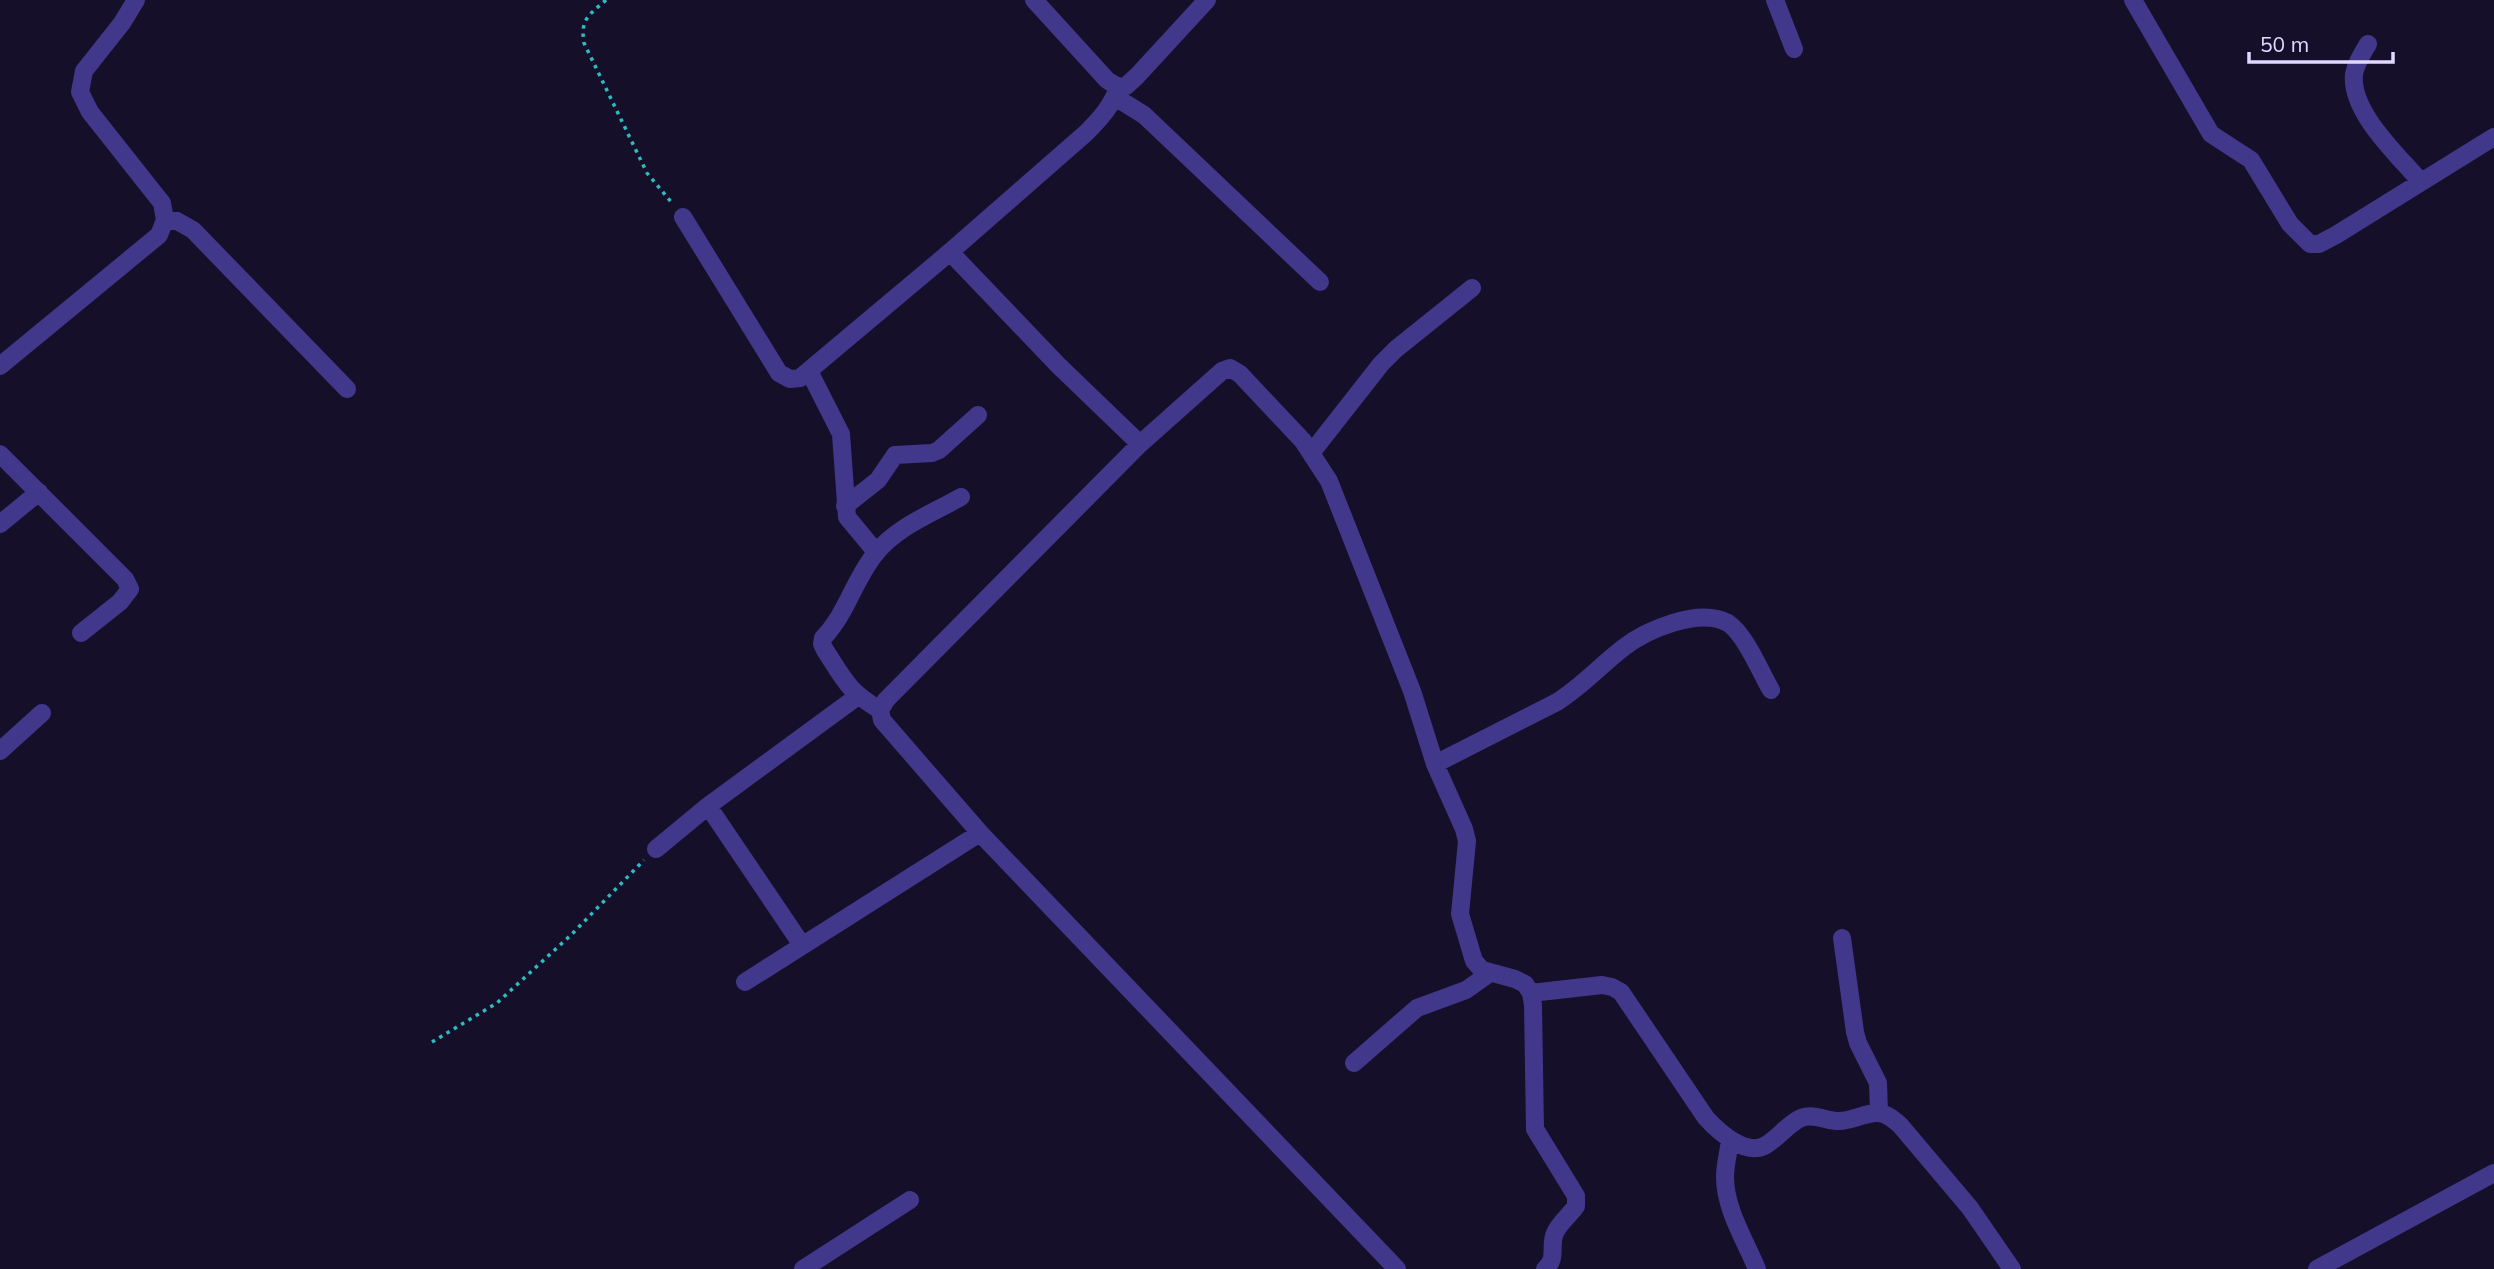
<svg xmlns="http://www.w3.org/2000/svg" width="2494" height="1269" font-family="Mulish,sans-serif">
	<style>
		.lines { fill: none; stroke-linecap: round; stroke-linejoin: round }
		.path { stroke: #2bbec1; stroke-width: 3.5; stroke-dasharray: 3.5 5; stroke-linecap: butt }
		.minor { stroke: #42388b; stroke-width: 18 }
	</style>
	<rect width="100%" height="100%" fill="#160f2a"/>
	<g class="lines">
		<path class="path" d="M606 0C589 15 580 19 584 43L647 173 672 203
			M432 1042 497 1003 571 935 644 860"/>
		<path class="minor" d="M1034 0 1107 80 1118 87 1126 86 1137 76 1207 0
			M1775 0 1794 49
			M2133 0 2211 134 2251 160 2290 224 2310 244H2319L2336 235 2494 137
			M2368 44C2362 54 2356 63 2354 74 2350 112 2398 155 2421 182
			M1115 97 1144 115 1320 282
			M683 217 779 373 790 379 800 378 950 252 1086 133C1099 120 1113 105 1118 87
			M165 220 177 221 193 230 347 389
			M950 252 1058 365 1140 444
			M0 366 159 235 165 220 162 203 90 112 80 92 84 71 122 23 136 0
			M809 371 841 434 847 517 876 552
			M1312 452 1381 364 1396 349 1472 288
			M0 454 125 579 130 589 120 602 81 633
			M845 506 878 480 895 455 932 453 939 450 978 415
			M0 524 39 492
			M880 710C848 691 845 681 825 650L822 644 823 638C847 613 854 580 875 554 896 527 933 513 961 497
			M0 751 42 713
			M1435 764 1557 702C1581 687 1600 666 1623 648 1646 630 1699 607 1728 623 1745 634 1761 673 1771 690
			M708 806 802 945
			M656 849 708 806 858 696
			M1842 938 1855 1032 1858 1043 1878 1083 1879 1112
			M745 982 980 833
			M1531 993 1602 985 1612 987 1621 992 1706 1118C1719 1132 1746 1157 1766 1145 1779 1137 1788 1124 1801 1118 1814 1113 1826 1121 1839 1121 1852 1121 1864 1113 1877 1113 1886 1113 1893 1119 1900 1125L1970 1208 2012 1269
			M1354 1063 1417 1008 1466 990 1490 973
			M1730 1139C1729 1151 1725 1164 1725 1177 1725 1209 1745 1240 1757 1269
			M803 1269 910 1200
			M1397 1269 980 833 882 720 880 710 886 700 1140 444 1222 371 1230 368 1240 374 1303 441 1329 481 1412 691 1435 764 1464 829 1467 841 1460 914 1474 961 1482 970 1515 979 1525 984 1531 993 1533 1005 1535 1129 1576 1196V1206C1570 1215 1559 1223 1555 1233 1549 1246 1558 1258 1545 1269
			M2317 1269 2494 1173"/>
	</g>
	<path d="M2249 52v10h144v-10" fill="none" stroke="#e0d8ff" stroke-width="3.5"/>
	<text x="2260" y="52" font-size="21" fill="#e0d8ff" stroke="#160f2a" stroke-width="5" paint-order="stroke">50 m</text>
</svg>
